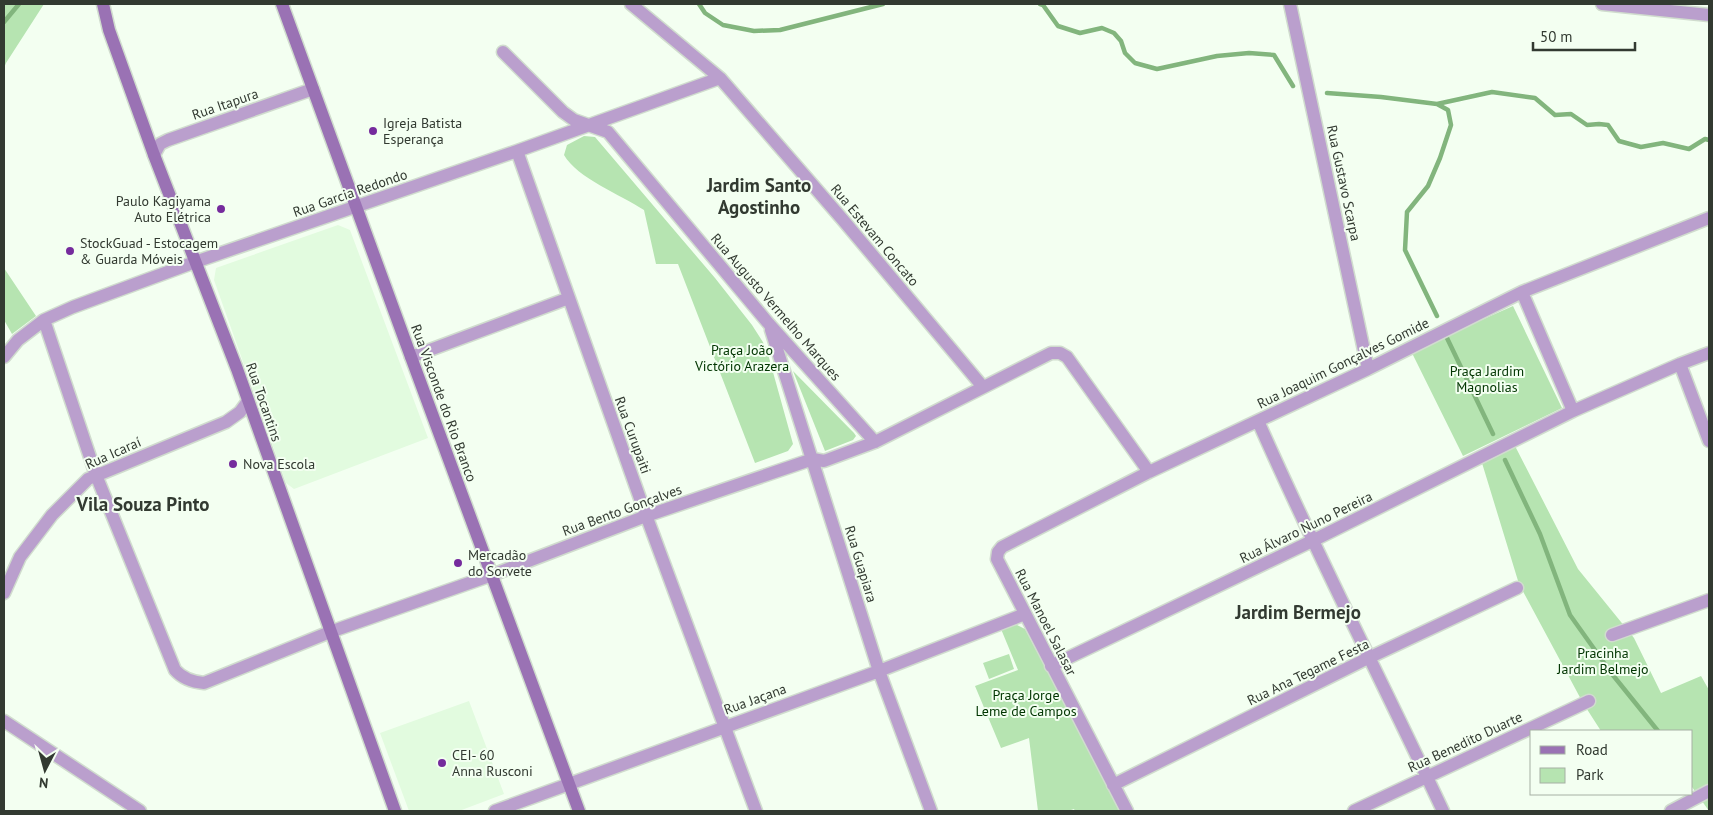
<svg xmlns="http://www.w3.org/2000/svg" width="1713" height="815" font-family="'PT Sans',sans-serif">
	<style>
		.built { fill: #e2fbdf }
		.green { fill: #b6e4b1 }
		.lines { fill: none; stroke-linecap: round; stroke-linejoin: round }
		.stream { stroke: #82b57d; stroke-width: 4.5 }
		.minor-casing { stroke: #d0dcce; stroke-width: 15 }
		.secondary-casing { stroke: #d0dcce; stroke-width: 15 }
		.minor { stroke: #ba9fcd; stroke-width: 12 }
		.secondary { stroke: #9a72b4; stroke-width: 12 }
		.poi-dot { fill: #752b9d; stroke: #f3fff1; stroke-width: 2 }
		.labels { text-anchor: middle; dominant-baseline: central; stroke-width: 4; stroke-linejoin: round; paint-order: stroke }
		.street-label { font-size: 14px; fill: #323a31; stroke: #f3fff1 }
		.poi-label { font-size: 14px; fill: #323a31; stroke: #f3fff1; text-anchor: start }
		.park-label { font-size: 14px; fill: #003500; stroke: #f3fff1 }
		.district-label { font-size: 19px; font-weight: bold; fill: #323a31; stroke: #f3fff1 }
	</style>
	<rect width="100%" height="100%" fill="#f3fff1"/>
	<path class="built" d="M338 225 350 230 428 438 294 489 286 483 214 280 216 268Z
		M469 701 504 794 459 811H409L380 733Z"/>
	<path class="green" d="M4 4H44L6 63 4 68Z
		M584 136 595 137 715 278 752 325 766 347 793 444 788 451 755 463 678 264H656L644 210C621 195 577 178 564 155L567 145Z
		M4 268 36 316 12 334 4 320Z
		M1513 306 1562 408 1463 456 1411 351Z
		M793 371 854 433 856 436 853 440 825 451Z
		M1514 444 1578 569 1634 638 1661 693 1701 676 1709 690V811L1692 787V731H1601L1583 703 1519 584 1482 463Z
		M1017 625 1025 629 1122 811H1075L1074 809 1068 811H1038L1029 738 1001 748 975 686 1018 670 1001 629 1009 626Z
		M1009 654 1014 669 989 679 983 663Z"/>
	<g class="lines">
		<path class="stream" d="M699 4 705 13 723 25 754 31 780 30 883 4
			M1040 4 1043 5 1058 26 1080 33 1102 28 1114 33 1121 41 1125 53 1135 63 1157 69 1217 56 1249 53 1274 55 1293 86
			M4 22 19 4
			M1327 93 1381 97 1437 104 1492 92 1535 98 1555 115 1571 114 1587 125 1599 124 1608 125 1619 141 1641 147 1663 143 1689 149 1705 139 1709 140
			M1437 104 1448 110 1451 125 1440 158 1428 186 1407 212 1405 250 1437 316
			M1447 338 1493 434
			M1505 460 1540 534 1570 615 1612 674 1658 731"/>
		<defs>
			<path id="minor" d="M631 4 720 78 843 220 983 387
				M1290 4 1368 369
				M1602 4 1709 15
				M503 52 563 112 574 120 608 132 769 324 875 442
				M517 151 643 507 756 811
				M154 155 160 144 168 140 313 89
				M1522 292 1573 411 1680 364 1709 353
				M44 320 96 475 175 670C183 679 192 682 204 683L330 632 492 575 646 516 813 459 824 461 875 442 1051 353H1060L1067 357 1149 472
				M771 330 879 671 931 811
				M4 357 18 340 44 320 73 307 195 262 517 151 720 78
				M411 357 569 298
				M1680 364 1709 441
				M1258 421C1316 553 1382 681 1443 811
				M4 593 20 557 52 515 88 479 226 422 240 412 248 401
				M1612 635 1709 600
				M1051 666 1312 541 1573 411
				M4 721 140 811
				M1113 785 1362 661 1517 588
				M495 811 879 671 1025 614
				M1127 811 997 559 998 552 1002 547 1149 472 1368 369 1522 292 1709 218
				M1354 811 1589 701
				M1671 811 1709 791"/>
			<path id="secondary" d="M103 4 109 30 154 155 237 369 395 811
				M282 4 411 357 579 811"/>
		</defs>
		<use href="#minor" class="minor-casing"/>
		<use href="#secondary" class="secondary-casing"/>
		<use href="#minor" class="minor"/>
		<use href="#secondary" class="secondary"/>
	</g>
	<g class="poi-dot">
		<circle cx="373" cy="131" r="5"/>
		<circle cx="221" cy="209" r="5"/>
		<circle cx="70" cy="251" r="5"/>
		<circle cx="233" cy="464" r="5"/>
		<circle cx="458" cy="563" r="5"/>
		<circle cx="442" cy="763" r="5"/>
	</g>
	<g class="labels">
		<g class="street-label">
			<text transform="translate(225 104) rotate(-19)">Rua Itapura</text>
			<text transform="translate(1344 183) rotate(78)">Rua Gustavo Scarpa</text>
			<text transform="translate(350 193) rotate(-19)">Rua Garcia Redondo</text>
			<text transform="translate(875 235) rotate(50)">Rua Estevam Concato</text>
			<text transform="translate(776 307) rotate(49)">Rua Augusto Vermelho Marques</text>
			<text transform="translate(1343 363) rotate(-26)">Rua Joaquim Gonçalves Gomide</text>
			<text transform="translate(264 402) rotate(71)">Rua Tocantins</text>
			<text transform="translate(444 403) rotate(70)">Rua Visconde do Rio Branco</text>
			<text transform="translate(633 435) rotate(70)">Rua Curupaiti</text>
			<text transform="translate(113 453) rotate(-24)">Rua Icaraí</text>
			<text transform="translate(622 510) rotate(-20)">Rua Bento Gonçalves</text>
			<text transform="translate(1306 527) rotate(-26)">Rua Álvaro Nuno Pereira</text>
			<text transform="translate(861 564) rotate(73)">Rua Guapiara</text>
			<text transform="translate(1046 622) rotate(63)">Rua Manoel Salasar</text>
			<text transform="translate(1308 672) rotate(-26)">Rua Ana Tegame Festa</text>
			<text transform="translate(755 699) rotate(-20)">Rua Jaçana</text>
			<text transform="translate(1465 742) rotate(-25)">Rua Benedito Duarte</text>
		</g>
		<g class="poi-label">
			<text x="383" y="123">Igreja Batista<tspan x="383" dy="16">Esperança</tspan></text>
			<text x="211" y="201" text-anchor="end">Paulo Kagiyama<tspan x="211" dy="16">Auto Elétrica</tspan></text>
			<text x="80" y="243">StockGuad - Estocagem<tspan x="80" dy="16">&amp; Guarda Móveis</tspan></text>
			<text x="243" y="464">Nova Escola</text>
			<text x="468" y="555">Mercadão<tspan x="468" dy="16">do Sorvete</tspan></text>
			<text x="452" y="755">CEI- 60<tspan x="452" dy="16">Anna Rusconi</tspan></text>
		</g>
		<g class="park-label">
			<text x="742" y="350">Praça João<tspan x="742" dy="16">Victório Arazera</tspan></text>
			<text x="1487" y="371">Praça Jardim<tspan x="1487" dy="16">Magnolias</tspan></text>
			<text x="1603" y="653">Pracinha<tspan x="1603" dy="16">Jardim Belmejo</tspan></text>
			<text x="1026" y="695">Praça Jorge<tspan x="1026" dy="16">Leme de Campos</tspan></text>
		</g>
		<g class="district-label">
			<text x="759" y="185">Jardim Santo<tspan x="759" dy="22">Agostinho</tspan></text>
			<text x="143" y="504">Vila Souza Pinto</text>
			<text x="1298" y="612">Jardim Bermejo</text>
		</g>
	</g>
	<rect width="1713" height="815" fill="none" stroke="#323a31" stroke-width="10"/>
	<rect x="1530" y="730" width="162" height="65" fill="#f3fff1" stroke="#a6b0a4"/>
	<rect x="1540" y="746" width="25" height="8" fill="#9a72b4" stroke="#a6b0a4"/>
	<text x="1576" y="755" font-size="15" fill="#323a31">Road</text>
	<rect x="1540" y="768" width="25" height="15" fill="#b6e4b1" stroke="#a6b0a4"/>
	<text x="1576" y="780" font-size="15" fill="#323a31">Park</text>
	<g transform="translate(45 770) rotate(186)" stroke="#f3fff1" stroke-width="4" paint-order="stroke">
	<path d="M0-4L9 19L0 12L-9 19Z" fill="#323a31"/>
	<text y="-8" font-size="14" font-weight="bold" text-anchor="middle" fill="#323a31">N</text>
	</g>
	<path d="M1533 42v8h102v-8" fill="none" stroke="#323a31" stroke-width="2.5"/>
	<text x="1540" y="42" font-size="15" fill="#323a31" stroke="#f3fff1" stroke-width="4" paint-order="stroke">50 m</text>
</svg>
